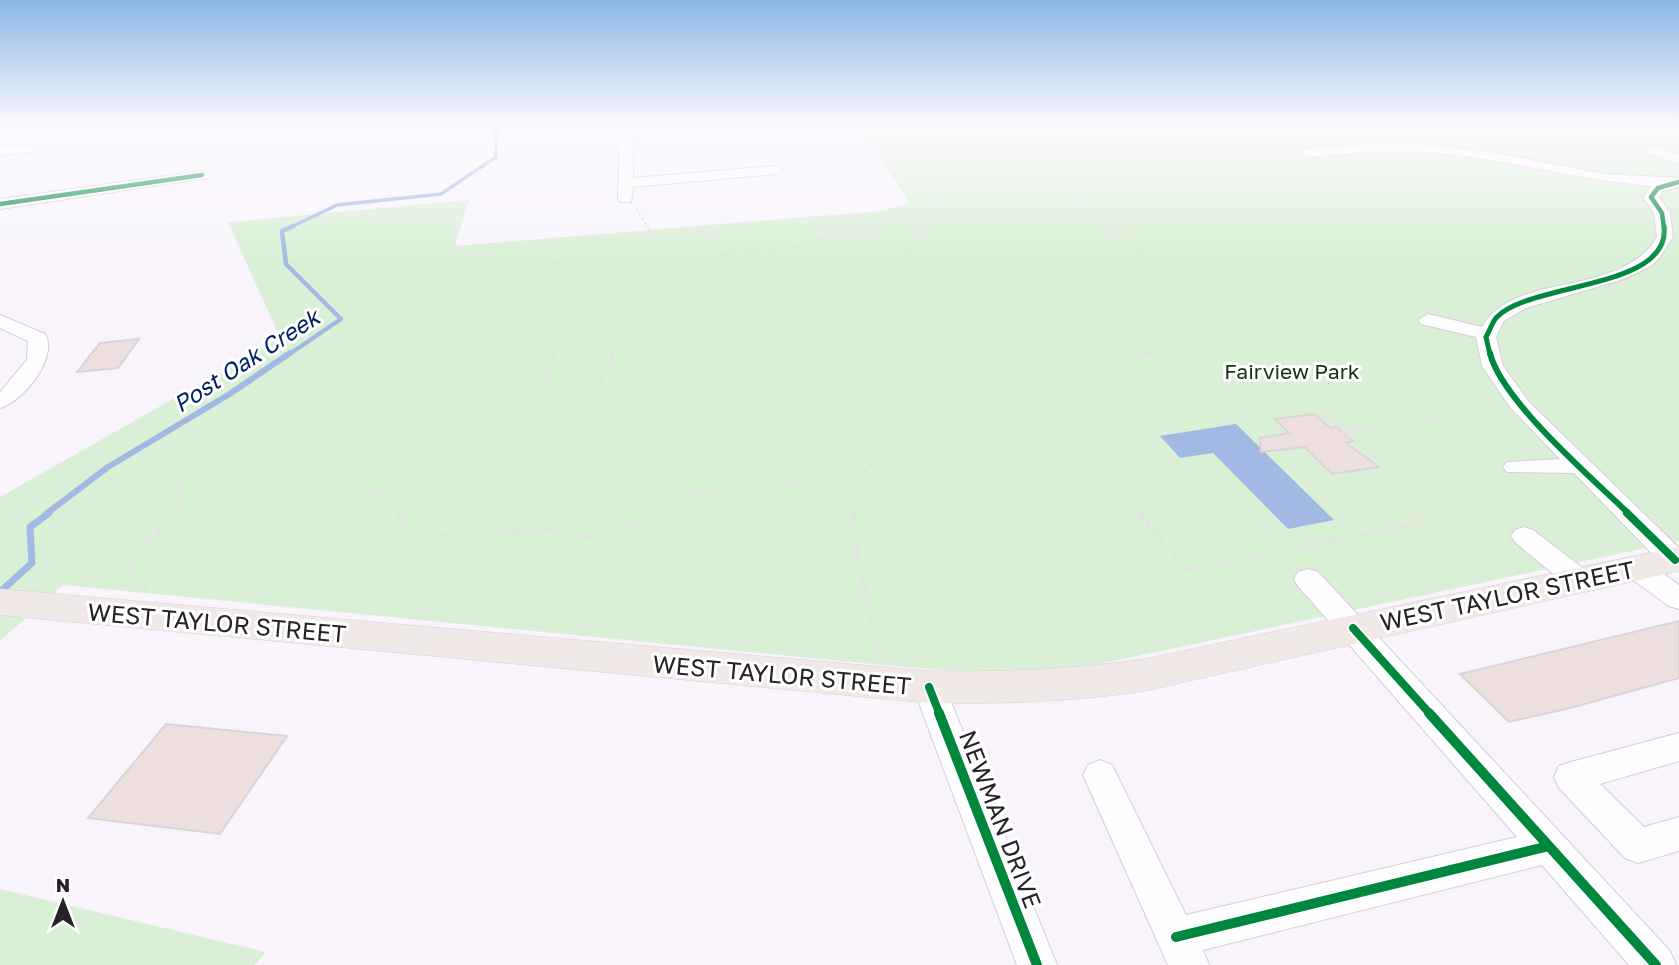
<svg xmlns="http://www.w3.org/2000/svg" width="1679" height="965" font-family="'Golos Text',sans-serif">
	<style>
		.green { fill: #daf0d6 }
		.water { fill: #a2b9e4 }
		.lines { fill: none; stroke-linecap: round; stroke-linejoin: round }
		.stream-far3 { stroke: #a2b9e4; stroke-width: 3.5 }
		.stream-far2 { stroke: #a2b9e4; stroke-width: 4.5 }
		.stream-far1 { stroke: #a2b9e4; stroke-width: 6 }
		.stream { stroke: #a2b9e4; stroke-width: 7 }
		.building { fill: #eddfdf; stroke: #d9d4d6; stroke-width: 2 }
		.minor-casing { stroke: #d3cfd5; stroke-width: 2 }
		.major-casing { stroke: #d5d3d7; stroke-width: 1 }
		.path-far3 { stroke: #e4e2e4; stroke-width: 2; stroke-dasharray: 3.5 2; stroke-linecap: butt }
		.path-far2 { stroke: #e4e2e4; stroke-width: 2.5; stroke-dasharray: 3.5 2.5; stroke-linecap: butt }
		.path-far1 { stroke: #e4e2e4; stroke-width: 3.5; stroke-dasharray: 5 3.5; stroke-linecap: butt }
		.path { stroke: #e4e2e4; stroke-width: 4.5; stroke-dasharray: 6 4.5; stroke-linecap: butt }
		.minor { fill: #fefdff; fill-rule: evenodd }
		.major { fill: #f0e9e8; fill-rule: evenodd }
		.cycleway-far4-casing { stroke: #fff; stroke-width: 7 }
		.cycleway-far3-casing { stroke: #fff; stroke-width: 9 }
		.cycleway-far2-casing { stroke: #fff; stroke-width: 10 }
		.cycleway-far1-casing { stroke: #fff; stroke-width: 12 }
		.cycleway-casing { stroke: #fff; stroke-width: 15 }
		.cycleway-far4 { stroke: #00873e; stroke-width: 4.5 }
		.cycleway-far3 { stroke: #00873e; stroke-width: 5 }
		.cycleway-far2 { stroke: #00873e; stroke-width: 6 }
		.cycleway-far1 { stroke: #00873e; stroke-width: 8 }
		.cycleway { stroke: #00873e; stroke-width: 10 }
		.labels { text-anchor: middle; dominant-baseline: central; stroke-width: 6; stroke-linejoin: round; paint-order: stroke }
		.park-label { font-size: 21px; fill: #15330c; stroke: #fff }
		.water-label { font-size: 23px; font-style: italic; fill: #002365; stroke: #fff }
		.near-street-label { font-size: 24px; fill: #262228; stroke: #fff }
	</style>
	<rect width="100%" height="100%" fill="#f9f4fc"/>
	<path class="green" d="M857 125H1679V541L1095 665 1035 671 976 672 903 667 63 585 0 641V497L280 338 228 222 469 200 455 246 881 211 910 203Z
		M0 889 266 952 254 965H0Z"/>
	<path class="water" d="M1236 424 1334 520 1288 529 1213 453 1180 458 1160 436Z"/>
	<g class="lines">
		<path class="stream-far3" d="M289 228 337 205 441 194 496 157V125"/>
		<path class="stream-far2" d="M288 355 341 319 286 264 282 231 293 226"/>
		<path class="stream-far1" d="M46 514 108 467 228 395 290 353"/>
		<path class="stream" d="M0 592 32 563 30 527 49 513"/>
	</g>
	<path class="building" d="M139 339 118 368 77 372 100 343Z
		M1314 414 1331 428 1337 427 1353 441 1346 443 1379 467 1332 474 1305 447 1261 452 1260 438 1289 433 1275 419Z
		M1679 621V678L1570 708 1509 722 1460 674Z
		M166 724 287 736 220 834 88 818Z"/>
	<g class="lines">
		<defs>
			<path id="minor" d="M620 125H681L675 129 633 133V178L776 166 783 170 776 174 633 187 631 202H621L618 199Z
				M1372 144H1421L1495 153 1605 174 1679 178V187L1663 191 1659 197 1670 213 1673 237 1660 257 1651 266 1624 279 1526 308 1504 321 1496 337 1503 366 1529 402 1679 548V568L1665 567 1574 473 1507 472 1503 467 1507 462 1560 459 1510 407 1482 366 1476 337 1421 324 1418 320 1428 314 1482 327C1512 271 1622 298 1657 237L1654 213 1643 197 1652 186C1574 180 1498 156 1420 152 1382 150 1345 154 1308 157L1301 153 1308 149Z
				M29 145 34 146V152L0 155V147Z
				M1653 146 1679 155V164L1648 153V147Z
				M202 171 209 175 207 178 0 209V199Z
				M0 315 45 334C59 357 23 402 0 408V392L27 360 28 341 0 328Z
				M1524 527 1533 530 1589 573 1593 580 1589 587 1579 590 1569 587 1515 542 1511 536 1515 530Z
				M1636 558 1646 561 1679 585V609L1669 606 1626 575 1622 568 1626 561Z
				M1308 569 1318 572 1670 951 1676 965H1629L1542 865 1203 950 1209 965H1168L1083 775 1088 765 1100 760 1112 765 1186 915 1517 837 1298 586 1294 579 1298 572Z
				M929 675 940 678 945 687 1057 965H1017L913 687 918 678Z
				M1679 733V761L1600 784 1644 827 1679 817V851L1638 863 1625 858 1559 788 1554 777 1559 766 1571 762Z"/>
			<path id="major" d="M1679 547V571L1144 691C1072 702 1002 704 929 703L0 615V589L929 671C1002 672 1072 670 1144 659Z"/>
		</defs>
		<use href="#minor" class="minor-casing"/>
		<use href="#major" class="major-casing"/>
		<path class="path-far3" d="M912 125 919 145 944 171
			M1063 125 1087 126
			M1086 125 1108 151V156C1091 165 1077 189 1087 208 1091 216 1100 222 1107 228
			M636 208 648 228
			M933 208 936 202 934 186 944 171 946 157 1003 158 997 137 1011 125
			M869 228 933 208
			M922 228 933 208"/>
		<path class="path-far2" d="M1105 226C1134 248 1170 275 1205 286 1225 293 1253 285 1265 307L1257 313 1146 355
			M855 331 866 338 871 355
			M555 355C543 320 459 328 428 323 407 320 389 314 370 305L379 292 403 281 529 268 562 261 734 254 783 249 875 226
			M613 355V329L629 271 649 238 651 233 647 226
			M824 355 865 323 880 299 889 271 912 247 923 226"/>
		<path class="path-far1" d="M554 353 545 378V387L555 392 576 393 601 381 669 377 751 381 827 353
			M871 353 874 363 971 420
			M601 381 611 363 613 353
			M1322 413 1386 466 1418 514
			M1345 432 1440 417
			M1091 450 1141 514
			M177 514 182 509 176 484 192 472 225 468 288 486 391 495 398 514
			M654 514 693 494 757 491 868 466
			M854 514 861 482 868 466 887 453 1150 353"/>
		<path class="path" d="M398 513 402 524 413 532 442 535 547 530 594 539 616 534 657 513
			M854 513 852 523 875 645 882 657
			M1140 513 1185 570 1423 522 1417 513
			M147 591 129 565 138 549 179 513"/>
		<use href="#minor" class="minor"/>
		<use href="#major" class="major"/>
		<defs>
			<path id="cycleway-far4" d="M0 204 202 175
				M1664 228 1662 213 1651 197 1658 188 1679 182"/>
			<path id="cycleway-far3" d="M1490 355 1486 337C1489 332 1492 323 1496 318 1528 282 1672 290 1664 226"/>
			<path id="cycleway-far2" d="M1490 353C1501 400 1592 478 1629 514"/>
			<path id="cycleway-far1" d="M1627 513 1675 560
				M1353 628 1431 715
				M929 687 940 715"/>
			<path id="cycleway" d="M939 713 1037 965
				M1429 713 1656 965
				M1176 937 1549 846"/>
		</defs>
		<use href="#cycleway-far4" class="cycleway-far4-casing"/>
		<use href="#cycleway-far3" class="cycleway-far3-casing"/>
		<use href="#cycleway-far2" class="cycleway-far2-casing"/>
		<use href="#cycleway-far1" class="cycleway-far1-casing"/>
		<use href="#cycleway" class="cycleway-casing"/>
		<use href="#cycleway-far4" class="cycleway-far4"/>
		<use href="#cycleway-far3" class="cycleway-far3"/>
		<use href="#cycleway-far2" class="cycleway-far2"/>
		<use href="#cycleway-far1" class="cycleway-far1"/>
		<use href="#cycleway" class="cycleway"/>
	</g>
	<linearGradient id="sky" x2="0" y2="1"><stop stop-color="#8cb6e6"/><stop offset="0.48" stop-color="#fcfafe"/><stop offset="1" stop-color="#fcfafe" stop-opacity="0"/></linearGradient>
	<rect width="1679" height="261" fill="url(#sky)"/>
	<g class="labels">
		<g class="park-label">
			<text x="1292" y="371">Fairview Park</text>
		</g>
		<g class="water-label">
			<text transform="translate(246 360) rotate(-33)">Post Oak Creek</text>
		</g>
		<g class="near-street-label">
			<text transform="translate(1507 595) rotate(-12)">WEST TAYLOR STREET</text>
			<text transform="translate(217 622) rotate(5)">WEST TAYLOR STREET</text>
			<text transform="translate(782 674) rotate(5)">WEST TAYLOR STREET</text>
			<text transform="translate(1001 819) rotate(69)">NEWMAN DRIVE</text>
		</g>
	</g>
	<g transform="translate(63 902)" stroke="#ffffff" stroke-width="5" paint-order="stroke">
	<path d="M0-5L12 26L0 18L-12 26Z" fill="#262228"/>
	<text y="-10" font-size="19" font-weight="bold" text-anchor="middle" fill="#262228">N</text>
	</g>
</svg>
